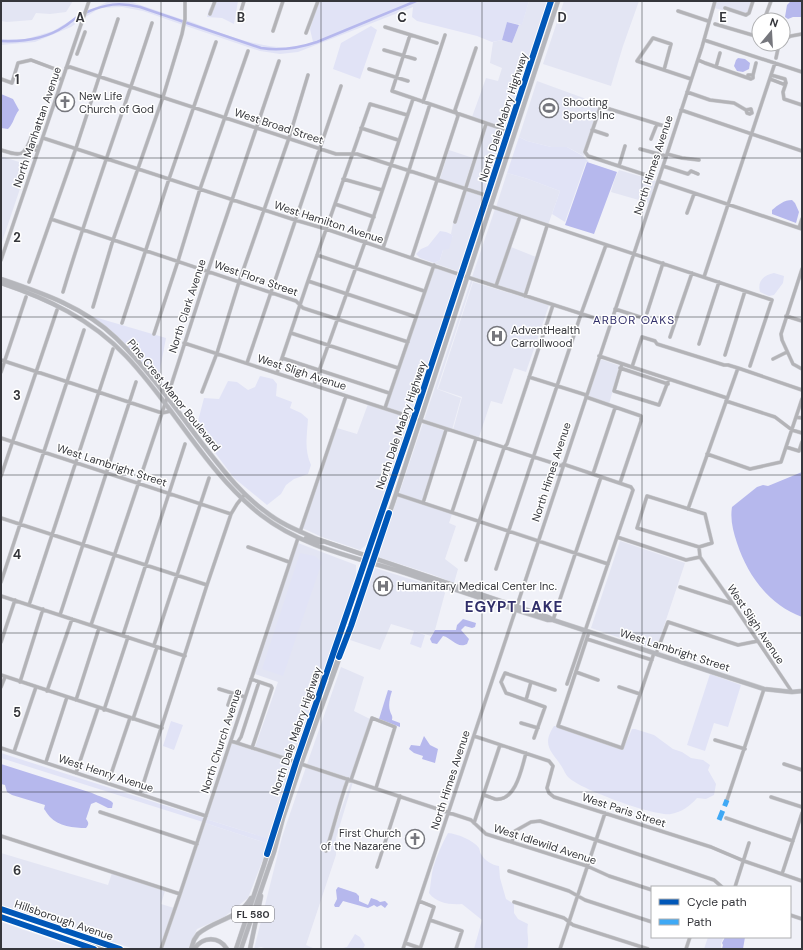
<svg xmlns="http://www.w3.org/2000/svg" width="803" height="950" font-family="'DM Sans',sans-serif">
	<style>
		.built { fill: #e3e5f3 }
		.green { fill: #e1e3f6 }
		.water { fill: #b6b8ed }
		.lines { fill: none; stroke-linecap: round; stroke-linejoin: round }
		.canal { stroke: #b6b8ed; stroke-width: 2.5 }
		.minor-casing { stroke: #cbccd1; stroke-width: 4 }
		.major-casing { stroke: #cbccd1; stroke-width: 5 }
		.minor { stroke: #b3b3b7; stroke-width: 3 }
		.major { stroke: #b5b6bb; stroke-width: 4 }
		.quiet { stroke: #3fa9f5; stroke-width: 5; stroke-dasharray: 10 5; stroke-linecap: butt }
		.cycleway-casing { stroke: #fff; stroke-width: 8 }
		.cycleway { stroke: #0057b8; stroke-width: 6 }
		.grid { fill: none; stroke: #35363b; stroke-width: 1; stroke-opacity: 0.55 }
		.labels { text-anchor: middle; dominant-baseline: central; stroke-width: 3; stroke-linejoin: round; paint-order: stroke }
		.shield { fill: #fff; stroke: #727276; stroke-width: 1 }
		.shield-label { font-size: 10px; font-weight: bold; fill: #35363b }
		.poi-label { font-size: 11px; fill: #35363b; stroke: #fff; text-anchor: start }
		.street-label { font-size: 11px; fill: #35363b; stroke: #fff }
		.neighbourhood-label { font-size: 12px; letter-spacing: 1px; fill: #312f6a; stroke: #fff }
		.district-label { font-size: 15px; font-weight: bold; letter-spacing: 1px; fill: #312f6a; stroke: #fff }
		.grid-label { font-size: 13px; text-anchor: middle; font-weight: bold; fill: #35363b; stroke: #fff; stroke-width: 3; stroke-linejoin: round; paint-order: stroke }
	</style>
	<rect width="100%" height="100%" fill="#f0f1f8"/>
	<path class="built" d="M1 1H73L66 12 50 14 36 13 32 20 7 22 1 21Z
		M529 1H548L508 129 472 117 486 78 498 81 502 68 490 63 493 42 502 40 512 43 519 25 522 24Z
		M564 1H639L623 46 611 86 543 64Z
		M717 1H752L748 12 746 13 724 6 723 10 714 8Z
		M537 81 600 104 584 156 567 147H551L527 141 519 137Z
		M484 124 464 187 440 179 449 150 473 158Z
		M487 125 507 132 487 194 467 188Z
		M1 156 28 165 1 245Z
		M619 170 656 181 649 203 611 192 615 178Z
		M507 173 528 179 560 191 548 225 496 207Z
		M463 190 453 223 455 224 466 191 486 197 460 272 434 263 440 260 443 250 453 236 451 234 454 218Z
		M495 209 518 217 495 285 472 277Z
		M521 217 522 218 511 247 536 257 524 294 498 285Z
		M434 267 459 275 412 416 386 407Z
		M471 280H473L437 389 461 398 452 430 424 420Z
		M473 282 549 305 526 372 514 368 502 404 491 401 479 437 453 430 462 397 438 389Z
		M600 359 620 366 609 404 587 396Z
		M368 404 411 419 366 545 360 550 322 537 302 528 337 428 357 434Z
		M423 423 445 431 422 502 399 494Z
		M398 496 452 514 449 523 456 526 445 559 458 569 454 583 431 574 378 557Z
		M620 541 685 563 656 650 591 628Z
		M298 543 356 565V575L295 760 255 747 278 682 255 674Z
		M375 568 442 589 445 593 435 630 431 636 391 624 380 650 350 640Z
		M341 667 364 677 354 711 370 719 350 778 307 764Z
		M231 743 294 763 269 839 206 819Z
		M306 767 349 781 324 851 326 852 351 782H353L336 838V855L306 945 315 949H268L261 947 254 949 282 837Z
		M205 823 269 844 248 898 224 917 197 929 188 949H162Z
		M1 853 108 885 112 873 165 891 161 904 174 908 160 949H134L1 906Z
		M1 922 80 949H1Z"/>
	<path class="green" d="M216 1H238L234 24 222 18 207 17 209 9 212 6 209 14 211 15Z
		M319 1H529L522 25 507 22 502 40 492 42 477 36 417 21 412 17 413 7 298 52 280 54 260 51 186 26V20C219 32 266 53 302 46 305 46 309 43 313 42L310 29Z
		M107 2H132L184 20 183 25 143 11 122 7 100 8 84 18 86 12Z
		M83 13 81 20 71 27 35 42 1 45V39H26L53 31Z
		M371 26 377 30 360 79 333 69 341 43Z
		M519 137 527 141 551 147H567L583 156 589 162H586L565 222 552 214 560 191 528 179 507 173Z
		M440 231 446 232 453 235 449 249 443 250 440 260 434 263 420 258 416 254 421 249 428 246Z
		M774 273 784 276 783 283 774 295 769 296 760 292C757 281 764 275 774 273Z
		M91 316 166 338 158 380C138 356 116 335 91 316Z
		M260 376 273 379 277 384 276 396 292 402 290 408 301 413 308 419C307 436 304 449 311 465L308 474 294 479 286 485 281 494 267 505 234 478 195 426 197 425 204 398 219 399 228 381 237 382 248 390 255 387Z
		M300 553 315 556 322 562 283 676 262 669Z
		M414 631 425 635 421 648 410 644Z
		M710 674 741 685 728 727 714 723 705 751 687 745Z
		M171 721 183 725 174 750 163 746Z
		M554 726H557L581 736 623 749 632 729H635L654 735 673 749 682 752 691 758 703 760 710 765 708 770 716 784 714 795 706 799 697 798C690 806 682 812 671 814 656 817 579 789 568 777 565 774 564 770 562 767 552 751 541 746 554 726Z
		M1 753 204 818 203 822 1 758Z
		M206 819 270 839 269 844 205 823Z
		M448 833C458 834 473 840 479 848 480 850 480 853 481 854 485 861 492 865 499 866L500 878 506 899 514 904V913L518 919 528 924C526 933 530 940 527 949H474L482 920 462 904C450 905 436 903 429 893 431 885 431 876 433 868 437 855 442 844 448 833Z
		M355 934 360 937 365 945 363 949H339L347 947Z
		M708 937H724L721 943V948L704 949Z"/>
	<path class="water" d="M791 1H802V17H793L788 19 785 17 787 5Z
		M507 22 519 25 512 43 502 40Z
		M738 58 745 59 750 63 749 69 743 72 737 71 734 66 736 60Z
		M1 94 13 99 19 110C14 116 14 123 8 129L1 128Z
		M587 162 617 172 594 234 565 225Z
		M792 200 795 203 799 212 796 223 772 214V210C778 205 784 200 792 200Z
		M802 472V617C769 605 748 576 737 543 733 531 730 519 732 507L757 487 763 485 768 486Z
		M463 619 476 623 475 627 472 628 465 626 461 630 469 639 467 644C457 649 452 638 443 636L437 644 432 643 430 639 435 630H456L457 625Z
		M388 690 392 691C390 697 388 705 390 711 391 715 393 715 392 720L400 723V727L379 719Z
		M424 736 430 745 438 749 435 763 422 759 423 756 414 753 409 749 411 745 420 746Z
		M1 764 92 793C99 797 109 798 113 803L112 808H108L96 802 91 804 86 819C89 823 89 824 86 828 74 828 58 826 50 817 47 814 46 811 44 809L45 805 12 795 7 792 5 785 1 784Z
		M338 887 356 893 359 896V901L368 905 371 898 377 900 380 902 385 901 388 904 385 908 381 905 377 907 374 905 368 908 343 901 339 907H335L334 905 337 899 336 890Z
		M725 937H745L743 949H722L723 945 722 943Z"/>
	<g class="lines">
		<path class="canal" d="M87 12C106 4 119 2 140 7L261 48C280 51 299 48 317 42L416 1
			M1 41C24 42 46 39 65 26 70 23 75 18 80 15"/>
		<defs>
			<path id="minor" d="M725 8 746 15 749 13 753 1
				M678 11 708 21
				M210 14 215 1
				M764 20 771 1
				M238 21 244 1
				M715 24 759 37V36
				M385 27 437 43
				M273 31 283 1
				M306 33 318 1
				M410 35 392 91 509 131
				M704 40 802 72
				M783 40 791 36 802 34
				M384 50 415 59
				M77 54 85 32
				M776 58 779 44
				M698 60 705 63 748 78
				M716 67 720 53
				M66 68 70 67 336 154H357L488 196
				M369 69 408 81
				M664 70 671 44 653 38 637 61 691 79
				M753 75H748V78L751 79 753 78V75L756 63
				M1 79 12 83 18 63 31 60 55 69V76L62 80
				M770 79 783 84 786 83 785 79 771 75
				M786 83 783 92 784 99 802 105
				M687 92 710 100 734 103 746 110 751 109 752 113 750 114 747 113 746 110
				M423 102 445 35
				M603 107 664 126 667 129 652 175 649 176 588 156 585 152 600 108Z
				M681 110 802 151
				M361 128 398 140
				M592 130 607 135
				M43 138 295 220 326 229 467 277 610 323
				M651 139 657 124
				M29 144 39 147
				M28 147 38 151
				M640 149 666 156
				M1 150C22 157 25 156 32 135
				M667 154 682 158 699 160
				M619 166 625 146
				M663 166 688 174 691 171 698 174
				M343 179 382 190
				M658 181 802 229
				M335 204 374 217
				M490 206 772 300 750 366
				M687 213 694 194
				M51 219 296 301 303 308 408 342
				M455 222 486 124
				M799 228 802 219
				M383 248 409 170 430 104
				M317 255 424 291
				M412 257 458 116 455 110 476 48
				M1 260 89 1
				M802 269 781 334 782 340 793 364 802 369
				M704 277 775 63
				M308 281 416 317
				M29 282 76 148 118 19
				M496 286 520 216
				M63 292C90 202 123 113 152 23
				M525 296 547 226
				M93 307 113 240 163 97 182 34 185 19V1
				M615 309 646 319
				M647 313 663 263
				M786 316 802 321
				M122 323 169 179 216 42
				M291 333 398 368
				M154 334 178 261 200 189 248 51
				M670 337 692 273
				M184 343 414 418
				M699 344 719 282
				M725 355 745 291
				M599 356 632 367 642 337 655 341 657 344 724 365H728L738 368 802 390
				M282 358 389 393
				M773 359 787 352
				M1 360 162 413 171 411
				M247 363 341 86
				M622 364 614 391 659 405 669 379
				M632 367 727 398
				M620 368 668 384
				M1 372 26 297
				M277 373 308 281 370 104 407 115
				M529 377 586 395
				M314 385 365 242 413 99
				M202 392 217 353 239 282 289 138 308 75
				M586 397 641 416V421L620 483
				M726 401 775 417 792 430 802 433
				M385 408 434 265
				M796 417 802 418
				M419 420 562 466
				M1 438 231 514
				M786 447 799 451 802 442
				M707 454 750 469 781 462 802 399
				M563 464 631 487 633 490 567 684
				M593 474 615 408
				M1 476 57 310
				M396 494 608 564
				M647 496 705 514 712 543 699 547 637 528Z
				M423 503 446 430
				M688 509 738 368
				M452 512 476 439
				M1 518 207 585
				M300 532 346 396
				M617 537 686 560 700 557
				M248 547 289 562
				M699 547 700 557 733 604 792 692
				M466 560 504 448 507 444 553 305
				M496 569 581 314 606 245
				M1 582 84 330
				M680 587 733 604
				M1 596 185 656
				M29 605 113 349
				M60 615 136 382
				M553 620 601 477
				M91 625 167 398 208 271 279 61
				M589 632 558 726 622 748 654 653
				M123 635 185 444
				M587 639 652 660
				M1 642 15 600
				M154 645 209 478
				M656 654 668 622 738 645 758 641
				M576 672 598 680
				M1 675 162 728
				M251 679 271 686 272 688 252 748
				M20 682 43 609
				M1 687 5 677
				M619 687 640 694
				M219 689 245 697
				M47 691 72 619
				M76 700 99 628
				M526 700 531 682
				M228 705 232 693
				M104 710 128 637
				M133 719 157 647
				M521 723 538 728
				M474 736 549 761 553 766 547 788 549 793 554 797 711 847 744 861 802 881
				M534 738 545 707 506 693 501 682 505 673 555 690
				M715 740 745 749
				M231 741 296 762
				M237 743 241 737 259 682
				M1 748 206 816
				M14 752 36 687
				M46 762 67 697
				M301 764 471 820 486 834 587 866 609 876 652 890
				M784 764 802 770
				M76 773 98 708
				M351 780 372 718 395 727 376 788
				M108 783 130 718
				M140 794 207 585 231 514 237 504 245 494
				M484 795C487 796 492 798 495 799 516 802 522 767 526 753
				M771 797 802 807
				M727 800 764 689
				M100 812 197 844
				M726 818 793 841
				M474 823 500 745
				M1 836 180 894
				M512 842 515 831 531 822 540 821 714 880 722 887
				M326 851C334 827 339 803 348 779
				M377 867 400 796
				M509 871 569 891 585 900 652 922
				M782 874 802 813
				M735 887 749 843
				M419 901 434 907 420 949
				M514 902 564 918 573 925 648 949
				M790 915 802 919
				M430 920 462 931 456 949
				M405 943 420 948
				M161 949 180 894 298 538
				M403 949 667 154 702 47 715 1
				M560 949 605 813
				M686 949 690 937"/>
			<path id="major" d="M1 279C42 293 84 307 116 338 149 370 176 409 204 446 223 470 241 494 266 512 281 524 299 531 317 539L548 617 553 620 764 689 792 692 802 691
				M1 283C48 299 91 319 126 356 174 406 206 472 261 515 302 547 354 557 402 572 451 588 499 605 548 620H553
				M306 538 318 542H322
				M330 678C330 666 340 655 337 644
				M1 909 120 949
				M1 917 94 949
				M15 921 20 919 43 927 49 925
				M64 935 76 939 82 936
				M80 944 84 941 111 949
				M191 949 194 940 198 934C216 919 238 920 251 898
				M194 949C203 936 219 936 227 949
				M236 949 264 865 296 762 414 418 551 1
				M241 949 274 852 283 818 301 764 351 626 396 494 558 1
				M250 949 261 896"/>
		</defs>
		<use href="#minor" class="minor-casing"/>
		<use href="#major" class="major-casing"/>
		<use href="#minor" class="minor"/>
		<use href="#major" class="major"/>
		<path class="quiet" d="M719 820 727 800"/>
		<defs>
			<path id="cycleway" d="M339 657 351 626 389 513
				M267 854 296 762 414 418 551 1
				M1 909 120 949
				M1 917 94 949"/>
		</defs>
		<use href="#cycleway" class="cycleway-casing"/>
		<use href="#cycleway" class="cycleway"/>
	</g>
	<path class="grid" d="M161 1V949M321 1V949M482 1V949M642 1V949M1 158H802M1 317H802M1 475H802M1 633H802M1 792H802"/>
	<defs>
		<symbol id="church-ring" viewBox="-11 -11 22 22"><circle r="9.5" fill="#fff" stroke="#76777d" stroke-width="1.5"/><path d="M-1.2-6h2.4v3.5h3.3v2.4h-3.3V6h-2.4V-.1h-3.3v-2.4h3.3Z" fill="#76777d"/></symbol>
		<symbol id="stadium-ring" viewBox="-11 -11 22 22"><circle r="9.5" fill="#fff" stroke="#76777d" stroke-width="1.5"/><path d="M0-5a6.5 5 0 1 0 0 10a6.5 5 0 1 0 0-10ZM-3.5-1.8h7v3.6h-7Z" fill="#76777d"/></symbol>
		<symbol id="hospital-ring" viewBox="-11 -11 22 22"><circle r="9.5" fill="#fff" stroke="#76777d" stroke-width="1.5"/><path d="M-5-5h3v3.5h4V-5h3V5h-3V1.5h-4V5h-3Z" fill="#76777d"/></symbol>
	</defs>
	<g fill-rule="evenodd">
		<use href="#church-ring" x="54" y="91" width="22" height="22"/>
		<use href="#stadium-ring" x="538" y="97" width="22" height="22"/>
		<use href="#hospital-ring" x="486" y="325" width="22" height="22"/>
		<use href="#hospital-ring" x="372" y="575" width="22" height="22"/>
		<use href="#church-ring" x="404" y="828" width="22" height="22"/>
	</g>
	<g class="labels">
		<rect class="shield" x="232" y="906" width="42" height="16" rx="3"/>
		<g class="shield-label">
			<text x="253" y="914">FL 580</text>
		</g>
		<g class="poi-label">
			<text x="79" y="96">New Life<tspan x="79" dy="13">Church of God</tspan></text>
			<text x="563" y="102">Shooting<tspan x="563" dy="13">Sports Inc</tspan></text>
			<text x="511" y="330">AdventHealth<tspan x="511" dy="13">Carrollwood</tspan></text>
			<text x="397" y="586">Humanitary Medical Center Inc.</text>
			<text x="401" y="833" text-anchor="end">First Church<tspan x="401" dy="13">of the Nazarene</tspan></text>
		</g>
		<g class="street-label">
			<text transform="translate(503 117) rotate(-72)">North Dale Mabry Highway</text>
			<text transform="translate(279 126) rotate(18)">West Broad Street</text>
			<text transform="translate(37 127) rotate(-71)">North Manhattan Avenue</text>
			<text transform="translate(653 165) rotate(-72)">North Himes Avenue</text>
			<text transform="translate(329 222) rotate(18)">West Hamilton Avenue</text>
			<text transform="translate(256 278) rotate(19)">West Flora Street</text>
			<text transform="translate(187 306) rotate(-72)">North Clark Avenue</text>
			<text transform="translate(302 372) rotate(18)">West Sligh Avenue</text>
			<text transform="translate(174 395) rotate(51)">Pine Crest Manor Boulevard</text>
			<text transform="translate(401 425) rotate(-71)">North Dale Mabry Highway</text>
			<text transform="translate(112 465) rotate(18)">West Lambright Street</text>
			<text transform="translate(551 472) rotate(-72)">North Himes Avenue</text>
			<text transform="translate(756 624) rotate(56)">West Sligh Avenue</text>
			<text transform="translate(675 650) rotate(18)">West Lambright Street</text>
			<text transform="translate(296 731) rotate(-71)">North Dale Mabry Highway</text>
			<text transform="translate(221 741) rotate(-72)">North Church Avenue</text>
			<text transform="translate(106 773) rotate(18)">West Henry Avenue</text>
			<text transform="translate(450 780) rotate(-72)">North Himes Avenue</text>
			<text transform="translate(624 810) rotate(18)">West Paris Street</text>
			<text transform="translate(545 844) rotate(18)">West Idlewild Avenue</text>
			<text transform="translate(64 920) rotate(19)">Hillsborough Avenue</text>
		</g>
		<g class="neighbourhood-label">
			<text x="634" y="320">ARBOR OAKS</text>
		</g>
		<g class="district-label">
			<text x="514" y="607">EGYPT LAKE</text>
		</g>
	</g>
	<g class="grid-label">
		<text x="80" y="22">A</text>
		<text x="241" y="22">B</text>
		<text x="402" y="22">C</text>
		<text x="562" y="22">D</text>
		<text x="723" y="22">E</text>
		<text x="17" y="84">1</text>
		<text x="17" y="242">2</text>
		<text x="17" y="400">3</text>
		<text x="17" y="559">4</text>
		<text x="17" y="717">5</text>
		<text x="17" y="875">6</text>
	</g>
	<rect width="803" height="950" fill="none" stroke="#35363b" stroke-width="4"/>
	<rect x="651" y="886" width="140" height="52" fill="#ffffff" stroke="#aeafb1"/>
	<rect x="659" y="899" width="20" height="6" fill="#0057b8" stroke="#aeafb1"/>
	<text x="687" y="906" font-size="12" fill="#35363b">Cycle path</text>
	<rect x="659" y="919" width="20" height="6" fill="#3fa9f5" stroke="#aeafb1"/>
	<text x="687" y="926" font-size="12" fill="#35363b">Path</text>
	<g transform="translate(771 32) rotate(18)"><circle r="19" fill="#ffffff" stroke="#aeafb1"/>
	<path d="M0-3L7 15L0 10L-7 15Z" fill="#76777d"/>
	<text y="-6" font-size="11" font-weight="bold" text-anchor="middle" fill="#35363b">N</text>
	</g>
</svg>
